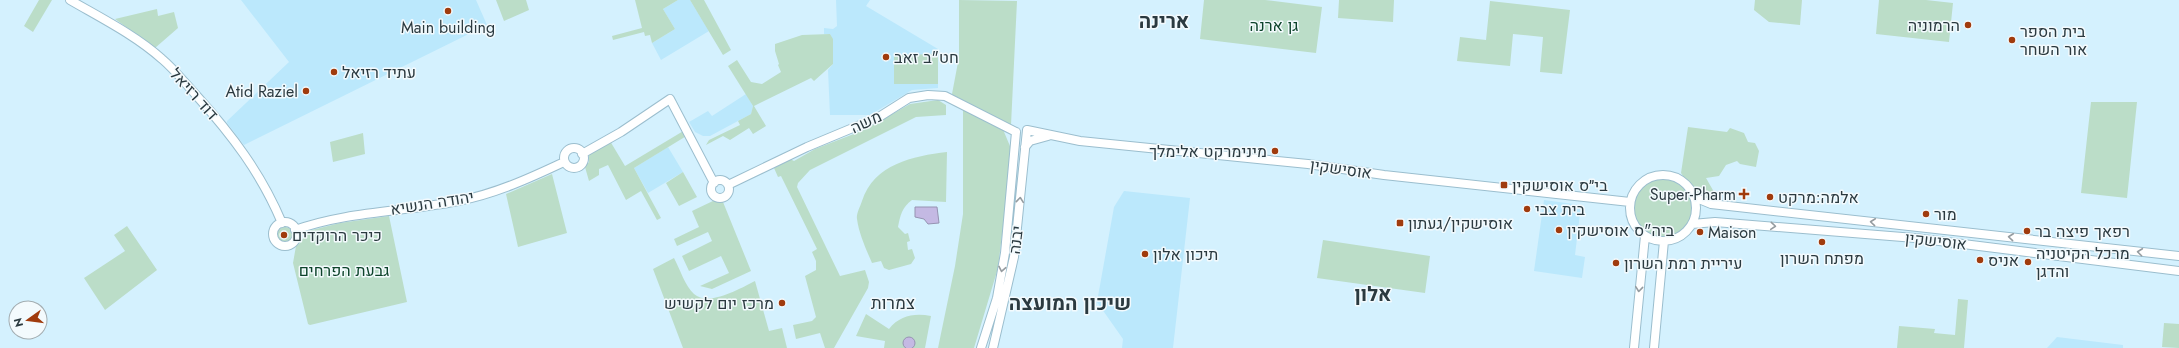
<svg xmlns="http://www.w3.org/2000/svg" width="2179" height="348" font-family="Jost,Heebo,sans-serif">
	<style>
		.built { fill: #bbe8fc }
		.green { fill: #bbddc8 }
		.water { fill: #c4b9e3; stroke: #9693b2 }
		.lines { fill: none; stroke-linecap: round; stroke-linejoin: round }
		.tertiary-casing { stroke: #9bbece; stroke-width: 10 }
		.tertiary { stroke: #fff; stroke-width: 8 }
		.oneway { stroke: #959ca0 }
		.poi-dot { fill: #a03b0d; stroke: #f3fafd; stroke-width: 1.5 }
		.labels { text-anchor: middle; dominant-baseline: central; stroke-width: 3; stroke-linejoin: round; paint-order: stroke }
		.park-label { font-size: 16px; fill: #0c432a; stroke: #f3fafd }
		.poi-label { font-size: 16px; fill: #2b3a40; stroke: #f3fafd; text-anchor: start }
		.street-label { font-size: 16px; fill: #2b3a40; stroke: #f3fafd }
		.neighbourhood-label { font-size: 17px; fill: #2b3a40; stroke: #f3fafd }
		.district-label { font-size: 20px; font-weight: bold; fill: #2b3a40; stroke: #f3fafd }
	</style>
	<rect width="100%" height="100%" fill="#d4f1fe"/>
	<path class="built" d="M241 0H476L487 25 244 145 227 123V121L289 62Z
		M678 0H690L709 31 661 60 652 43 675 29 663 9Z
		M836 0H870L866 6 938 49V88L912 90 870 115H830L828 70 833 64V40L830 34H824V28L833 29 837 26Z
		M746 94 753 106 751 114 710 136H703L695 132 689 122 708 111 712 116Z
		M668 147 683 172 648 193 634 168Z
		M1124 191 1190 198 1173 348H1122L1123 339 1097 302 1114 207Z
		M1544 200 1581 205 1575 255 1585 257 1582 278 1534 271Z
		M2057 337 2123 345V348H2047Z"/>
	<path class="green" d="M39 0H52L33 32 24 26Z
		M496 0H526L529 10 504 21Z
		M635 0H678L663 9 675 29 652 43 650 35 645 36 644 32 613 40 612 36 642 28Z
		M690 0H704L731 50 723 55Z
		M959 0 1017 1 1011 125 955 98 952 94 959 57Z
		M1204 0H1265L1322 7 1316 53 1200 39Z
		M1339 0H1394L1393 22 1338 18Z
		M1755 0H1802L1800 25 1769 22 1754 10Z
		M1879 0H1926L1953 3 1949 42 1876 34Z
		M1490 1 1570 10 1562 74 1540 72 1543 37 1513 34 1510 66 1457 61 1460 37 1486 40Z
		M157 9 158 16 174 12 178 28 155 48 115 19Z
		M830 34 833 39V64L814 81 811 78 754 106 766 126 753 134 749 128 730 140 723 136 706 145 709 140 740 125 738 121 751 114 753 106 728 66 737 60 751 82 762 84 781 72 778 65 779 64 775 51V44L802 35Z
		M938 54V84H894V55Z
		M938 100 946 105V115L916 117 810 170 798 183 797 187 840 276 865 270 869 282 868 288 834 348H825L820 333 796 339 793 325 812 321 816 317 805 276 816 270V261L812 252 817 249 781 176 778 177 774 168 790 159 794 161 815 149 864 130 910 104Z
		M2091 102H2137L2127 198 2081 193Z
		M963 106 1002 127 1012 151 998 268 974 348H938L955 266 963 214Z
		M1688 127 1727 132 1730 128 1744 133 1748 142 1755 143 1759 151 1756 167 1740 164 1737 161 1726 165 1719 176 1706 178 1718 199 1697 196 1681 173Z
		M685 130 688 135 634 168 661 218 657 220 641 191 626 200 608 165 599 169V175L589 181 585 167 589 162V154L610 141 625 166Z
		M363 133 365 154 333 162 330 142Z
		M947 152 946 202 912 200C902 207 900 216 898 227L905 234 908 233 910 241 907 242 908 250 912 249 915 258 911 264 889 270 884 268 881 261 872 263C866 249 859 234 857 219 856 214 860 207 862 201 874 164 913 156 947 152Z
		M683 172 697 197 679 206 666 183Z
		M552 174 567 233 518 247 506 194Z
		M1630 208a33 33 0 1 1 66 0a33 33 0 1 1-66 0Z
		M715 200 723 202 751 271 712 289 700 286 729 273 721 256 689 271 682 256 712 241 708 232 677 246 674 239 699 227 692 211Z
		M389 216 407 302 310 325 308 324 293 263 296 246 300 243 308 231 340 223Z
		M127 226 157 270 105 310 84 278 125 251 114 235Z
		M277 235a8 8 0 1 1 16 0a8 8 0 1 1-16 0Z
		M1323 240 1430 256 1425 293 1317 278Z
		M674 258C680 269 685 286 694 294 709 307 741 288 755 281L769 331 782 328 787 348H683L653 269Z
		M1958 299 1968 300 1964 348H1897L1899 326 1935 329 1934 333 1955 335Z
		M866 314 889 329C900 315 915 313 931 316L925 348H884L885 341 856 336Z
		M2164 323 2179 324V348L2162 347Z"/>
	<path class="water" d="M915 207H937L939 223 928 224 924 219 915 217Z
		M903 343a6 6 0 1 1 12 0a6 6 0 1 1-12 0Z"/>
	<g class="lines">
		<defs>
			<path id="tertiary" d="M70 0C101 18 135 35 162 59 174 69 185 83 196 95 232 135 261 173 282 223
				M1027 130 1080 141 1308 164 1384 175 1630 202
				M1025 147 1030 141 1048 136
				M564 158a10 10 0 1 1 20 0a10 10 0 1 1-20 0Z
				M582 154 621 132 670 99 714 183
				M1630 208a33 33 0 1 1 66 0a33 33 0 1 1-66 0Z
				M711 189a9 9 0 1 1 18 0a9 9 0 1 1-18 0Z
				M728 185 807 147 879 117 909 98 928 95 945 96 1016 132
				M1694 197 1711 204 2179 256
				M273 234a12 12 0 1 1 24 0a12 12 0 1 1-24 0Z
				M1692 224 1715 222 1915 238 2179 271
				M295 230C348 211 404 212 458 201 495 194 530 178 564 162
				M981 348 997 298 1005 253 1016 132
				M993 348 1014 257 1027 130
				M1634 348 1645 236
				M1654 348 1664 241"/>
		</defs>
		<use href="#tertiary" class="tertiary-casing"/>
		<use href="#tertiary" class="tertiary"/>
	</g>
	<defs><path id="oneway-chevron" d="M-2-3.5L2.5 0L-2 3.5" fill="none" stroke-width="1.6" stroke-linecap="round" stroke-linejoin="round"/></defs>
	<g class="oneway">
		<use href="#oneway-chevron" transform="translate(1020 200) rotate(-84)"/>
		<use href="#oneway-chevron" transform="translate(1873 222) rotate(-174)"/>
		<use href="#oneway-chevron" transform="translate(1773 226) rotate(5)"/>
		<use href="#oneway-chevron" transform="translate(2011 237) rotate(-174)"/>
		<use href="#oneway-chevron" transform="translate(2140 252) rotate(-173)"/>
		<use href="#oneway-chevron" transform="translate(1002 269) rotate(101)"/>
		<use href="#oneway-chevron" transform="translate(1639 289) rotate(96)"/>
	</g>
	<g class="poi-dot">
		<circle cx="448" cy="11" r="4"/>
		<circle cx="1968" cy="25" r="4"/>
		<circle cx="2012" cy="40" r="4"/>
		<circle cx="886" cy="57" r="4"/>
		<circle cx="334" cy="72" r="4"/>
		<circle cx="306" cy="91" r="4"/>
		<circle cx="1275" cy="151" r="4"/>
		<rect x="1500" y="181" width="8" height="8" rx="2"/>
		<path d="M1742 188h4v4h4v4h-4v4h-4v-4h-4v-4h4z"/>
		<circle cx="1770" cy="197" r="4"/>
		<circle cx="1527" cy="209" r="4"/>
		<circle cx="1926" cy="214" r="4"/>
		<rect x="1396" y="219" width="8" height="8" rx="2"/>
		<circle cx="1559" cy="230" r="4"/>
		<circle cx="2027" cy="231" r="4"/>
		<circle cx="1700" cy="232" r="4"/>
		<circle cx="284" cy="235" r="4"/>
		<circle cx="1822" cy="242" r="4"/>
		<circle cx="1145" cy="254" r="4"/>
		<circle cx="1980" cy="260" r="4"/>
		<circle cx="2028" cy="262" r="4"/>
		<circle cx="1616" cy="263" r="4"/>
		<circle cx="782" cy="303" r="4"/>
	</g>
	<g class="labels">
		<g class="park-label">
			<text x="1274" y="25">גן ארנה</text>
			<text x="344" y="270">גבעת הפרחים</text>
		</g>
		<g class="poi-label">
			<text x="1960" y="25" text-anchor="end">הרמוניה</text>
			<text x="448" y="27" text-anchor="middle">Main building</text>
			<text x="2020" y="31">בית הספר<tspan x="2020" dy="18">אור השחר</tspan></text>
			<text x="894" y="57">חט"ב זאב</text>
			<text x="342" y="72">עתיד רזיאל</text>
			<text x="298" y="91" text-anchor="end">Atid Raziel</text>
			<text x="1267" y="151" text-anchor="end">מינימרקט אלימלך</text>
			<text x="1512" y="185">בי״ס אוסישקין</text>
			<text x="1736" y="194" text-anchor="end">Super-Pharm</text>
			<text x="1778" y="197">אלמה:מרקט</text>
			<text x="1535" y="209">בית צבי</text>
			<text x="1934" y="214">מור</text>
			<text x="1408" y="223">אוסישקין/געתון</text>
			<text x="1567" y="230">ביה"ס אוסישקין</text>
			<text x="2035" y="231">רפאך פיצה בר</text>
			<text x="1708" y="232">Maison</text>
			<text x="292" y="235">כיכר הרוקדים</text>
			<text x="2036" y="253">מרכל הקיטניה<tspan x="2036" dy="18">והדגן</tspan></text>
			<text x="1153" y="254">תיכון אלון</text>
			<text x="1822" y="258" text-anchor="middle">מפתח השרון</text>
			<text x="1988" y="260">אניס</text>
			<text x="1624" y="263">עיריית רמת השרון</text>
			<text x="774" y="303" text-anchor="end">מרכז יום לקשיש</text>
		</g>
		<g class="street-label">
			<text transform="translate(194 94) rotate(48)">דוד רזיאל</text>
			<text transform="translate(866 122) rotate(-25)">משה</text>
			<text transform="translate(1341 169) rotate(8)">אוסישקין</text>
			<text transform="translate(432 203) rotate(-9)">יהודה הנשיא</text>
			<text transform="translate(1016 240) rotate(-83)">יבנה</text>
			<text transform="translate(1936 241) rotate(6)">אוסישקין</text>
		</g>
		<g class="neighbourhood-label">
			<text x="893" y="303">צמרות</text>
		</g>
		<g class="district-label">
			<text x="1164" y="21">ארינה</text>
			<text x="1373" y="294">אלון</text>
			<text x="1070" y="303">שיכון המועצה</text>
		</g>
	</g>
	<g transform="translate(28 320) rotate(256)"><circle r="19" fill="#f3fafd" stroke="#a3adb1"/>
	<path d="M0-3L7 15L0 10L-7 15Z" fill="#a03b0d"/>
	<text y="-6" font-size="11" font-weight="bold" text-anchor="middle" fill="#2b3a40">N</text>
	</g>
</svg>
